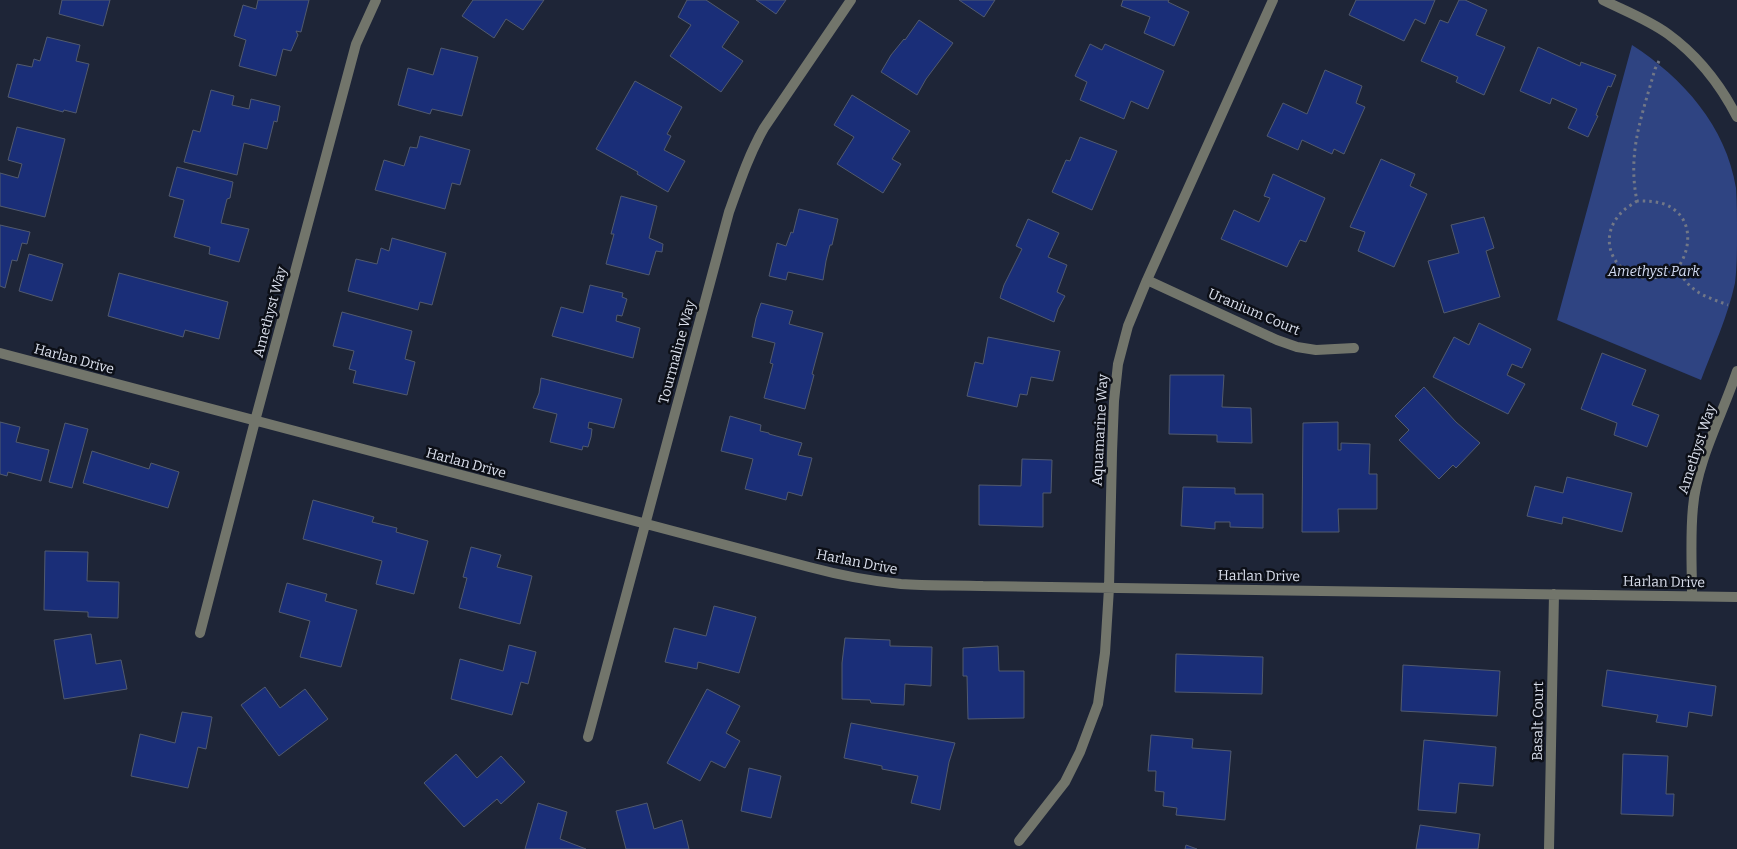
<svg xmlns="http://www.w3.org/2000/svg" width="1737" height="849" font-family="Bitter,serif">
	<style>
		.green { fill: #2f4482 }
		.building { fill: #1a2e78; stroke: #515a6e }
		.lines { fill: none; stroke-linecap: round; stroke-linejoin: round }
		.path { stroke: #717787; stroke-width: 3; stroke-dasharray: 2.5 4; stroke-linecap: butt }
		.street { stroke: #72756b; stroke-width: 10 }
		.labels { text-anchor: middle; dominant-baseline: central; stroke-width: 5; stroke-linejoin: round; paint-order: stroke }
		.park-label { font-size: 14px; font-style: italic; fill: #d3dcf2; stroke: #0c0f17 }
		.street-label { font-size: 14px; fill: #dbe0ed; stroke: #0c0f17 }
	</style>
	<rect width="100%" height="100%" fill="#1e2537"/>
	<path class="green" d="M1632 45C1683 78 1726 126 1736 188 1737 203 1737 219 1737 234 1737 250 1737 267 1735 283 1728 316 1713 348 1701 380L1557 320Z"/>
	<path class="building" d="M62 0H110L103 26 59 14Z
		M258 0H309L301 32 296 31 298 35 291 51 283 49 276 76 239 66 246 40 234 36 243 5 256 9Z
		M473 0H544L523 30 506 19 494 38 462 16Z
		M687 0H706L739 22 722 47 743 61 721 92 670 56 691 25 678 17Z
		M756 0H786L776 14Z
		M959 0H995L984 17Z
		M1123 0H1169L1168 2 1189 12 1174 46 1144 33 1150 17 1121 6Z
		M1356 0H1435L1425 24 1415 19 1404 41 1349 15Z
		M1459 0H1465L1487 10 1476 35 1505 47 1484 95 1456 82 1458 77 1421 61 1440 20 1448 23Z
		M919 20 953 43 926 79 917 95 881 72 891 55 904 39 905 40Z
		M47 37 80 45 76 61 89 64 76 113 64 110 63 112 8 97 17 64 32 67 34 59 40 61Z
		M1090 44 1102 50 1105 44 1164 71 1148 109 1131 101 1124 119 1080 100 1087 82 1075 76Z
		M1538 47 1580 66 1581 62 1616 75 1611 87 1608 86 1602 100 1596 115 1598 116 1588 137 1568 128 1577 109 1552 98 1550 104 1520 91Z
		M441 48 478 57 462 116 432 109 430 114 398 105 408 68 433 75Z
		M1325 70 1362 86 1356 103 1365 107 1344 154 1334 149 1332 154 1302 140 1298 150 1267 136 1283 103 1307 114Z
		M635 81 682 107 667 134 671 136 664 150 685 161 668 192 637 174 638 172 596 149Z
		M211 90 234 96 232 105 249 109 251 99 280 106 277 122 274 121 267 149 244 143 237 175 184 162 193 130 200 132Z
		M852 95 910 131 892 159 901 164 883 193 837 164 854 137 834 125Z
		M17 127 65 139 45 217 0 206V173L18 178 22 164 8 160Z
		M420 136 470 150 460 185 452 183 445 209 375 190 384 160 404 166 410 147 417 148Z
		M1080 137 1117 151 1092 210 1052 192 1066 160 1070 161Z
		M1381 159 1415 174 1410 186 1427 194 1394 267 1358 251 1365 232 1350 227Z
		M177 167 233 182 230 198 227 199 221 223 249 229 239 262 209 254 210 247 174 237 184 200 169 196Z
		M1273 174 1325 198 1306 242 1300 240 1287 267 1221 239 1234 210 1259 222 1270 198 1264 196Z
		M621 196 657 206 649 238 663 244 662 252 656 251 649 275 606 264 614 234H611Z
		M799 209 838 219 832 245H830L826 261 823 280 788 272 786 280 769 276 777 243 786 246 791 232 793 233Z
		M1484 217 1494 248 1486 251 1500 297 1444 313 1428 261 1459 253 1451 225Z
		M1028 219 1059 233 1048 257 1067 265 1057 292 1065 296 1058 309 1054 322 1000 298 1004 285 1022 249 1016 246Z
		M0 225 30 232 27 244 22 243 17 261 12 260 5 288 0 286Z
		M392 238 446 253 432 305 420 302 418 310 348 291 356 259 377 264 381 248 389 251Z
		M29 254 63 264 52 301 19 291Z
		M119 273 228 302 219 339 185 330 183 337 108 316Z
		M590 285 623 293 622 297 627 299 622 316 617 315 616 321 640 328 633 358 552 336 561 307 583 313Z
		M761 303 793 311 789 324 823 333 812 374 814 375 805 409 764 398 773 364 770 363 775 343 752 337 756 318Z
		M342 312 412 331 405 359 415 362 407 395 353 383 356 371 349 369 354 351 333 346Z
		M1479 323 1531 349 1522 368 1512 364 1507 375 1525 384 1508 414 1433 377 1454 337 1469 345Z
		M988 337 1060 351 1053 381 1031 377 1027 395 1020 394 1017 407 967 396 975 362 983 364Z
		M1602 353 1646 370 1632 405 1659 415 1647 447 1614 435 1617 423 1581 409Z
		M1170 375H1224L1222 407 1251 408 1252 443 1217 442V435L1169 434Z
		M541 378 622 399 614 428 589 422 588 428 592 429 591 437 588 447 583 446 582 450 550 442 557 414 533 408 539 393Z
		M1424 387 1456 422 1480 443 1456 468 1453 465 1439 479 1399 440 1409 430 1395 416Z
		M730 416 761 425 760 431 769 433V434L802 443 798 455 812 458 802 496 788 492 786 500 745 489 753 459 721 451Z
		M0 422 20 427 16 442 49 450 41 481 8 472 7 476 0 474Z
		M1338 422V450H1341V443L1370 444 1369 474H1377V509H1338L1339 532H1302L1303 423Z
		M65 423 88 429 72 488 49 482Z
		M92 451 149 469 151 463 179 472 168 508 83 483Z
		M1022 459 1052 460 1051 493H1043V527L979 525V485L1021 486Z
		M1567 477 1632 493 1622 532 1563 517 1562 524 1527 516 1535 486 1563 493Z
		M1183 487 1235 488V494H1263V528L1230 527V522H1215V529L1181 526Z
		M313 500 374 517 372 522 397 528 396 532 428 541 414 594 376 584 382 561 303 539Z
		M471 547 501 555 497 567 532 576 520 624 459 608 467 578 463 577Z
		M45 551 88 552 87 581 119 582 118 618 88 617V612L44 610Z
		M287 583 327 594 325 601 357 610 341 667 300 657 310 621 279 612Z
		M714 606 756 617 739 673 698 662 697 669 665 662 674 628 706 636Z
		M91 634 96 664 121 660 127 689 64 699 54 640Z
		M845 638 890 640V646L932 647 931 686 905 684 904 705 871 703 870 700 842 699V663Z
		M509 645 536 652 528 684 521 682 512 715 451 699 460 659 503 671Z
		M998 646 999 671H1024V718L968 719 967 676H963V648Z
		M1176 654 1263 657 1262 694 1175 692Z
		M1403 665 1500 671 1497 716 1401 711Z
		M1607 670 1716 686 1712 716 1689 712 1687 727 1656 722 1658 715 1602 706Z
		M265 687 280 708 305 689 328 719 279 756 241 705Z
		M707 689 740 706 726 733 740 741 725 768 711 761 700 781 667 763Z
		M182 712 212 717 206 749 198 747 188 788 131 776 140 734 175 743Z
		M851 723 955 743 949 762 940 810 911 803 918 776 882 769V766L844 758Z
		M1151 735 1193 739 1192 748 1231 751 1225 820 1176 815 1177 808 1163 806 1164 792 1155 791 1156 771H1148Z
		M1424 740 1496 747 1493 786 1459 783 1456 813 1418 810Z
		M456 754 477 778 501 756 525 782 501 804 497 799 464 827 424 783Z
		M1623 754 1668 756 1666 794H1674L1673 816 1621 814Z
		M749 768 781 776 771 818 741 811Z
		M538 803 567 812 560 839 586 849H525Z
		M647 803 654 829 682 820 689 849H626L616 811Z
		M1420 825 1480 834 1478 849H1416Z
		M1186 845 1197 849H1185Z"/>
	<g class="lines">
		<path class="path" d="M1659 61 1655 69C1642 116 1627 152 1637 201 1646 201 1655 201 1664 204 1693 215 1693 247 1677 269 1693 294 1702 295 1728 305
			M1637 201C1633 204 1627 207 1624 210 1586 244 1628 300 1677 269"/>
		<path class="street" d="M1603 0C1625 11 1649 20 1668 34 1697 55 1721 86 1737 117
			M1147 280 1277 340 1297 347 1316 350 1354 348
			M0 353 809 567C839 575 870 581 901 584 928 586 956 585 983 586L1737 597
			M1692 596C1692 567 1690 536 1693 507 1697 460 1722 416 1737 371
			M200 633 255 421 356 44 376 0
			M588 737 729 212C739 184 749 154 764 128L851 0
			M1019 841 1065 782 1080 752 1098 704 1105 653 1109 588 1112 452 1114 401 1118 364 1128 326 1147 280 1273 0
			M1549 849 1554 594"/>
	</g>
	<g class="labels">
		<g class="park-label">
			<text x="1654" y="271">Amethyst Park</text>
		</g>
		<g class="street-label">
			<text transform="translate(270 312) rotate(-75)">Amethyst Way</text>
			<text transform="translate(1254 312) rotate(23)">Uranium Court</text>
			<text transform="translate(677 352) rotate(-75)">Tourmaline Way</text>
			<text transform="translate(74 359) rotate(15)">Harlan Drive</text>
			<text transform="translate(1100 430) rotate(-87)">Aquamarine Way</text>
			<text transform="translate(1697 449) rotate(-72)">Amethyst Way</text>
			<text transform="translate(466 463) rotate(15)">Harlan Drive</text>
			<text transform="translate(857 562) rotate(11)">Harlan Drive</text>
			<text transform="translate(1259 576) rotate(1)">Harlan Drive</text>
			<text transform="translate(1664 582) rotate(1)">Harlan Drive</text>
			<text transform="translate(1538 721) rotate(-89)">Basalt Court</text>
		</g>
	</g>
</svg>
